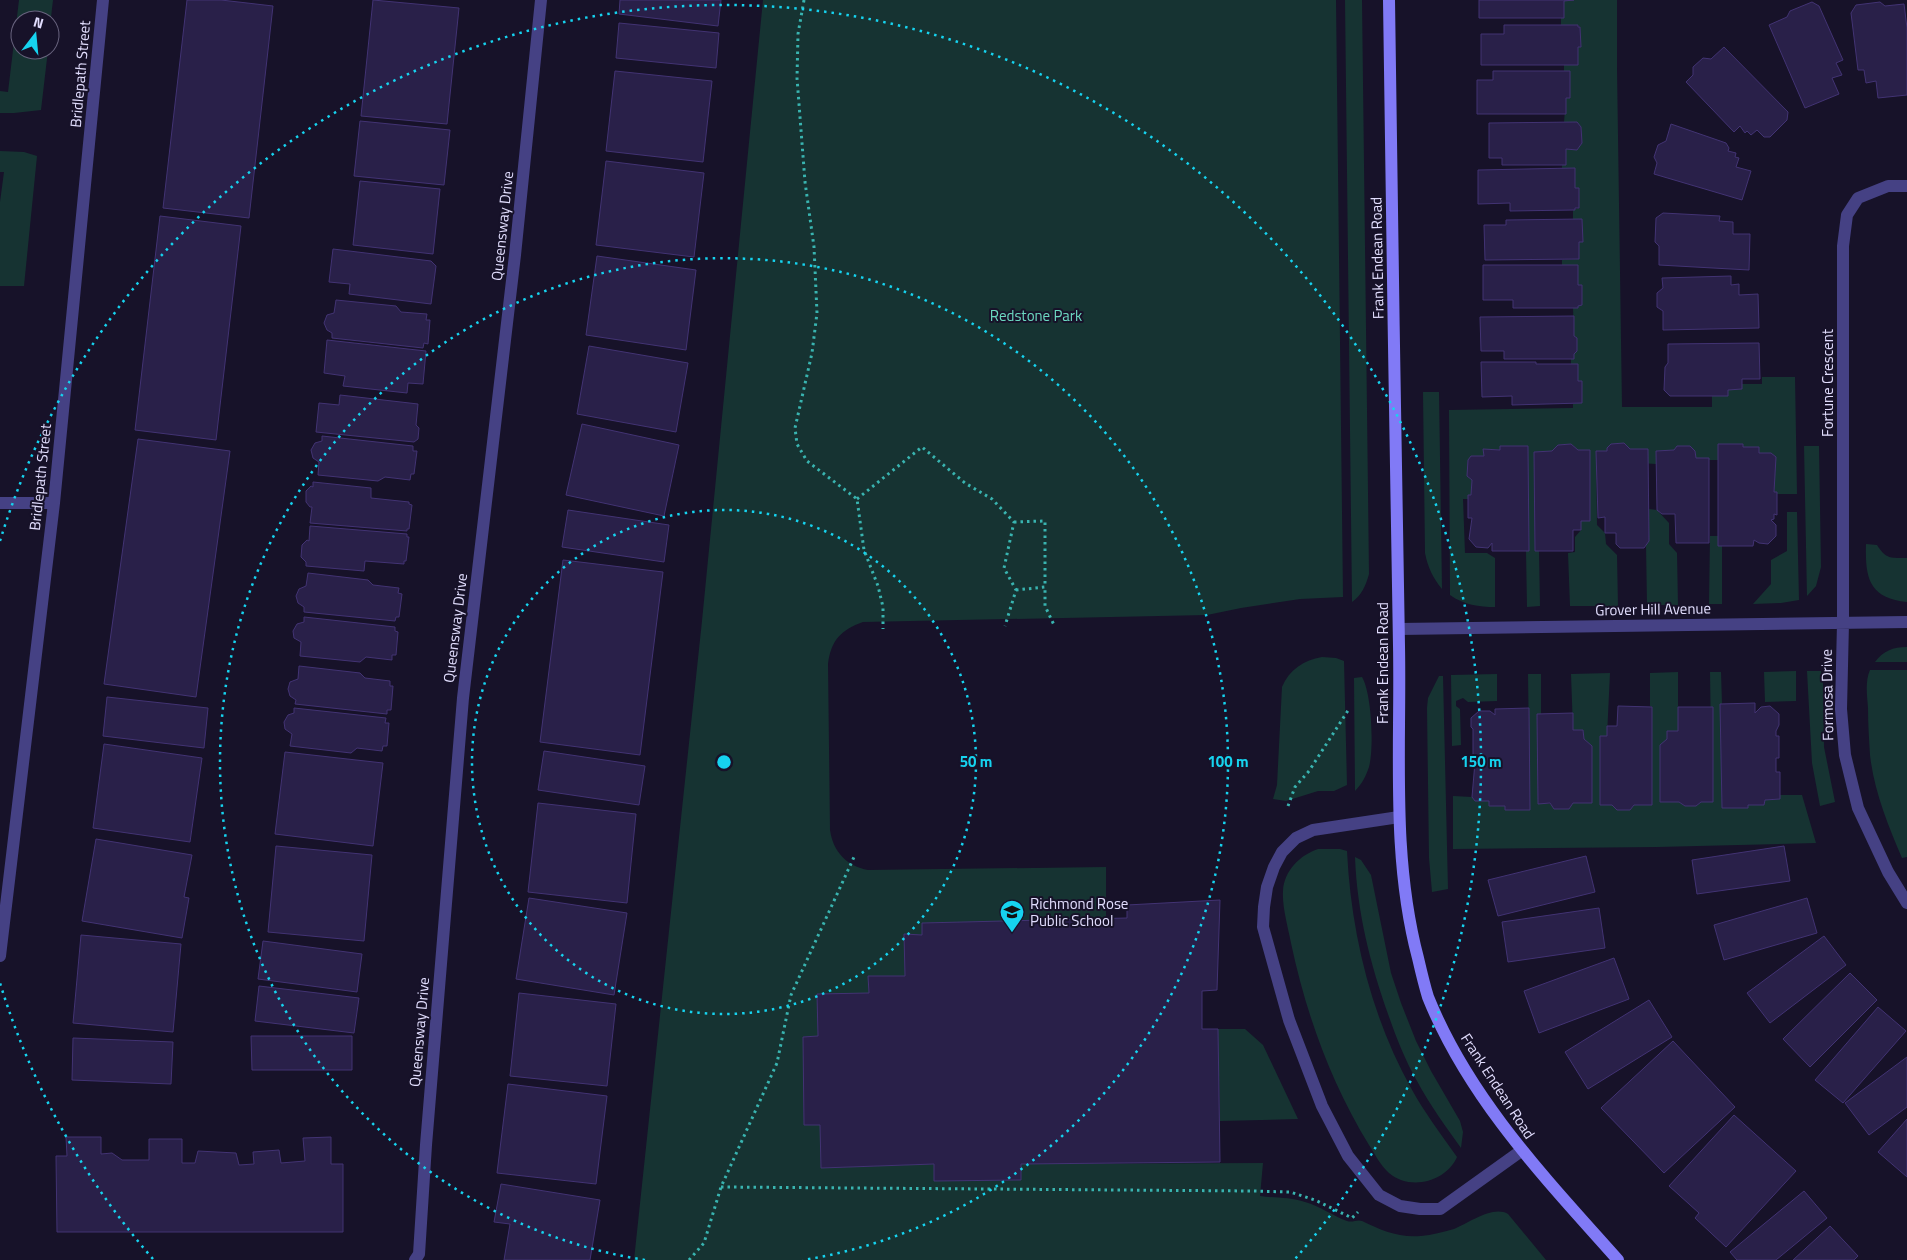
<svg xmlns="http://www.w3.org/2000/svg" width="1907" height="1260" font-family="'Titillium Web',sans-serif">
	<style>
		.green { fill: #163332 }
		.building { fill: #292049; stroke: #423373 }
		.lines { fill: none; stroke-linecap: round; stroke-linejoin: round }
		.path { stroke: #39b4b0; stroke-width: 3; stroke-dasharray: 2.5 4; stroke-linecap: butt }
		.lane { stroke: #454184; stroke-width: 12 }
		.street { stroke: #454184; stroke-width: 12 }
		.secondary { stroke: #817af6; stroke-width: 12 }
		.ring { fill: none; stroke: #16d3ef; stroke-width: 2.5; stroke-dasharray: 2.5 5 }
		.labels { text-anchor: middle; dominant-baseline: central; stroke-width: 4; stroke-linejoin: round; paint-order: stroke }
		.street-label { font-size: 15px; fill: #e1ddfd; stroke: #171229 }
		.park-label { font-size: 15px; fill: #6cd9c1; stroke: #171229 }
		.poi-label { font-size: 15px; fill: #e1ddfd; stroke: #171229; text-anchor: start }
		.centre { fill: #16d3ef; stroke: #171229; stroke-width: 2.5 }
		.ring-label { font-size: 15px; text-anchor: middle; font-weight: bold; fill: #16d3ef; stroke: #171229; stroke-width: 4; stroke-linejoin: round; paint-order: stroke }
	</style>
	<rect width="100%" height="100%" fill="#171229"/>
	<path class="green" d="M19 0H53L50 26V20H20V50H48L41 110 14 113H0V91L8 92Z
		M763 0H1336L1343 597 1300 599 1241 608 1207 615 863 622C841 630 831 640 828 664L830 830C833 852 847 866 868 870L1106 867V919L922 924V935L904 934 905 976H868L869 993 817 994 818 1036 803 1037 804 1125H820L821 1168 934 1164V1181L1021 1180V1164L1263 1163 1260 1196C1274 1198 1291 1197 1305 1202 1320 1206 1333 1216 1347 1221 1353 1223 1357 1219 1362 1221 1381 1230 1398 1238 1421 1236 1432 1235 1443 1232 1454 1229 1469 1223 1493 1205 1508 1214L1546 1260H634L702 621Z
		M1345 0H1362L1369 574C1366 585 1362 595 1352 602Z
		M1574 0H1617V68L1622 407H1712V396L1728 390 1742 389V384H1762V377H1795L1797 494H1777V492H1774L1776 457 1771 453H1759V447H1743V444H1718V460H1709V458H1696L1695 451 1690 446 1674 450 1656 451V464C1635 464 1617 451 1596 451L1597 525 1605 533 1606 544 1617 555 1618 606H1570L1568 553 1575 552V537L1581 530V521L1590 520V450H1578L1571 444 1558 445 1552 451 1534 452 1535 551H1539L1540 606 1527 607 1526 551H1529L1528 446H1500V450L1484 449V456H1472L1468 460 1467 476 1472 480 1471 495 1468 499H1463L1465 553H1487L1495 558V607C1479 607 1464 605 1450 595L1449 410 1573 408V404L1578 403V364H1571V359H1574V354L1577 351V338L1574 336 1573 308H1578V306L1582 305V285H1578V265H1562V260L1579 259V242L1583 241 1582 219H1573V210L1579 208V188H1575L1562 169V165H1566V149H1577L1582 143 1581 127 1576 122H1564L1566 98H1570L1569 71H1564V65H1578V47H1581L1580 27 1578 25H1561V18L1564 17V1Z
		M0 151 24 152 37 156 24 286H0V202L4 172H0Z
		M1423 392H1439L1442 589C1433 578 1428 568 1425 553Z
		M1804 446H1819L1821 567 1816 586 1807 596Z
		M1649 509 1657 510 1669 523V544L1677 553 1678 605H1647L1646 544 1649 540Z
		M1787 512H1797L1799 600 1781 603 1753 604 1771 584V560L1787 551Z
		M1710 536H1718V545L1722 546V604H1709Z
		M1866 544 1877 545C1886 559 1890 558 1907 558V602C1869 598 1865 578 1866 544Z
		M1907 647V662H1875C1883 651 1893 647 1907 647Z
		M1322 657 1336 658 1344 661 1347 785 1334 791H1318L1286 801 1273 799 1277 785 1282 687C1289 670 1304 660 1322 657Z
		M1870 670H1907V857L1902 858C1888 825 1874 791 1870 755 1869 739 1868 723 1868 708 1867 695 1865 681 1870 670Z
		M1796 671V701L1765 702 1764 672Z
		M1807 671H1821L1823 683 1824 747 1835 802 1820 806 1812 763Z
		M1678 672V731H1667V739L1679 802 1685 806H1696L1701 802H1712L1710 672H1721L1722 704 1720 705 1722 808H1748V805H1764L1765 800 1780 799V795H1802L1816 843 1657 847 1453 849V796L1472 797 1475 801H1489V806H1505V810H1530L1528 674H1541V714H1537L1538 803 1550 804 1555 809H1569L1573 803H1592V746L1584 739 1583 730H1573L1571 674 1610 673 1607 736H1600V805H1612L1617 810H1630L1634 805H1652V707L1650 706V673Z
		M1497 674V701L1468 702 1463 698 1456 701V706L1460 709 1461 745 1452 746 1451 675Z
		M1439 676H1443L1448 889 1432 892 1429 858 1427 708 1428 698Z
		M1362 677C1372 694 1374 748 1369 767 1366 776 1362 784 1355 791L1354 678Z
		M1318 849H1340L1347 851C1351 933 1371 1016 1411 1088 1424 1112 1441 1134 1457 1157 1446 1182 1410 1191 1389 1173 1380 1165 1375 1154 1369 1145 1331 1083 1306 1014 1291 943 1288 927 1282 907 1283 891 1284 871 1300 855 1318 849Z
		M1355 857 1361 860 1371 875 1391 973 1401 1003 1416 1041 1431 1071 1460 1121 1463 1132 1461 1148C1446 1127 1430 1105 1417 1081 1405 1060 1396 1037 1388 1014 1370 963 1357 912 1355 857Z
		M1218 1029H1245L1263 1045 1298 1119 1220 1121Z"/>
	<path class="building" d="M187 0H221L273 6 249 218 163 208Z
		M373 0 459 8 447 124 361 116Z
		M620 0H721L718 26 619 14Z
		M1479 0H1574L1564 1V18H1479Z
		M1812 2 1819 6 1843 60 1836 63 1842 75 1832 78 1839 94 1805 108 1769 25 1787 17 1790 11Z
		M1880 2 1885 6 1904 4 1907 28V95L1878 98 1876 81 1866 83 1864 70H1858L1851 13 1856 5Z
		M619 23 719 33 716 68 616 58Z
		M1504 25H1578V27H1580L1581 47H1578V65H1481V34H1504Z
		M1724 47 1788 112 1787 120 1770 137H1764L1757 130 1751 135 1747 131 1745 133 1740 126 1734 132 1686 82 1693 75V67L1703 58 1711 59Z
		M615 71 712 81 703 162 606 151Z
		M1493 71H1570V98H1566V114H1477V80H1493Z
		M360 121 450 130 444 185 354 176Z
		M1577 122 1581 127 1582 143 1577 150 1566 149V165H1502V158H1489V123Z
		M1671 124 1726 143 1729 148 1728 151 1736 153 1735 157 1739 158 1736 167 1751 171 1742 200 1654 174 1657 163 1654 157 1658 145 1666 141Z
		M606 161 704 173 694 257 596 245Z
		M1575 168V188H1579V208H1575V210L1510 211V203L1478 204V170Z
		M360 181 440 189 433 254 353 245Z
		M1663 213 1720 216 1719 221 1733 222V234H1750L1749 270 1659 265V246L1655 242 1656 218Z
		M160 216 241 226 216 440 135 430Z
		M1582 219 1583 242H1579V259L1485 260 1484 225H1506V220Z
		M333 249 431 261 436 266 431 304 349 294 350 284 329 282Z
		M597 256 696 270 686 350 586 335Z
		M1483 265H1578V285H1582V305L1578 306V308H1513V300H1483Z
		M1731 276V285L1739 284V295L1758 294 1759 328 1663 330V311L1657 307V293L1663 288 1662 278Z
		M336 300 396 306 401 312 427 314 426 320H430L428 344 424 343 423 348 332 338V333L327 330 324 323 327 315 334 313Z
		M1574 316V336L1577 338V351L1574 354V359H1504V351H1481L1480 317Z
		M327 340 426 351 423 384 408 383 407 393 343 386 345 376 324 373Z
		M1759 343 1760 379H1742V389L1728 390V396H1670L1664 390 1665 367 1668 363V344Z
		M589 346 688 363 676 432 577 414Z
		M1481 362H1536V364H1578V381H1582V403L1512 405V396L1482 397Z
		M340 395 418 404 416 425 419 428 418 439 414 442 316 432 319 403 339 405Z
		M582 424 679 445 664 516 566 495Z
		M322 436 413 446V451H417L414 474H411L410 480 385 477 378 481 318 475 319 462 313 458 311 450 315 443 322 441Z
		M138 439 230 451 196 697 104 684Z
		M1624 443 1630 449H1648L1649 541 1644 548H1620L1616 544V533H1605V517L1598 518 1596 451H1607V448L1611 444Z
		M1571 444 1578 450H1590V521H1581V530H1573V551H1535L1534 452 1552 451 1558 445Z
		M1718 444H1743V447H1759V453H1771L1776 457 1774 492H1777V515L1774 514V519L1771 520 1776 525V536L1768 544 1759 543 1754 540 1753 546H1718Z
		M1500 446H1528L1529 551H1492V543L1488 548 1476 547 1469 539 1472 518H1468V495H1471L1472 480 1467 476 1468 460 1471 456H1484L1483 449 1500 450Z
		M1677 446H1690L1695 451 1696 458H1709V543H1676L1675 514H1662L1657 510 1656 451 1674 450Z
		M313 482 371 488V498L409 502V504L412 505 409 529H407V531L310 523 312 507H310L306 502V491L311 486 313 487Z
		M568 510 669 525 664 562 562 547Z
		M310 526 407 534V537H409L406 561H404V564L365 561 364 571 306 566V562L301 557 302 545 307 540 309 541Z
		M563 560 663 572 640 755 540 742Z
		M308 573 368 580 373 585 399 588 398 593 402 594 399 617H396L395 621 304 612V607L298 603 296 596 299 589 306 586Z
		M304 617 395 627V631L398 632 396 655H392V660L366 657 360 662 300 656 301 642 294 638 293 631 297 624 304 622Z
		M299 666 360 673 365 678 390 681V686H393L391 710H387V714L295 704 296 700 290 696 288 689 290 682 298 679Z
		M107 697 208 708 204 748 103 736Z
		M1755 703V713L1761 707 1770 706 1779 714V725L1776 731V736H1779V758H1776V772H1780V799L1765 800 1764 805H1748V808H1722L1720 704Z
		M1618 706 1652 707V805H1634L1630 810H1617L1612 805H1600V736H1607V726H1617Z
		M1678 707H1713V802H1701L1696 806H1685L1679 802H1660V745L1667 739V731H1678Z
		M294 708 386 718 385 723H389L387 746H383L382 751 357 748 351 753 290 746 292 734 285 729 284 722 288 715 294 713Z
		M1529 708 1530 810H1505V806H1489V801H1475L1472 797 1475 762H1473V729L1471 727V718L1479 711H1490L1495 715V709Z
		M1573 713V730H1583L1584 739 1592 746V803H1573L1569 809H1554L1550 803 1538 804 1537 714Z
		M104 744 202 758 190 842 93 828Z
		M544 751 645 766 639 805 538 790Z
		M285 752 383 763 373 846 275 834Z
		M538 803 636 814 627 903 528 892Z
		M96 839 192 855 184 897 189 898 182 938 82 921Z
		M276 846 372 855 364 941 268 932Z
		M1784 846 1790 881 1697 894 1692 860Z
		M1586 856 1595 892 1498 916 1488 880Z
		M529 898 627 913 614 995 516 979Z
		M1807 898 1817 933 1724 960 1714 925Z
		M1220 900 1217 990 1202 991V1029H1218L1220 1162 1021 1164V1180L934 1181V1164L821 1168 820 1125H804L803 1037 818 1036 817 994 869 993 868 976H905L904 934 922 935V923L1127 918V905Z
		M1599 908 1605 948 1508 962 1502 922Z
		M81 935 181 944 173 1032 73 1023Z
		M1824 936 1846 965 1770 1023 1747 993Z
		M263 941 362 954 357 992 258 979Z
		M1614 958 1629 999 1539 1033 1524 991Z
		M1850 973 1877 1000 1810 1067 1783 1039Z
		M259 986 359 998 354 1033 255 1021Z
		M519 993 616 1004 607 1086 510 1076Z
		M1649 1000 1672 1037 1588 1089 1565 1052Z
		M1878 1007 1906 1031 1843 1103 1815 1080Z
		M251 1036H352V1070H252Z
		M73 1038 173 1042 171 1084 72 1080Z
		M1673 1041 1735 1107 1664 1173 1601 1108Z
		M1907 1057V1107L1869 1135 1845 1103Z
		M508 1084 607 1096 596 1184 497 1173Z
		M1734 1115 1796 1171 1726 1247 1695 1218 1699 1213 1669 1186Z
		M1907 1119V1177L1878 1152Z
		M66 1137H101V1154L112 1153 122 1160H149V1139H182V1163H195L198 1151 236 1153 239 1165 254 1164 253 1152 279 1150 281 1163 305 1161 303 1138 331 1137V1164H343V1232H57L56 1156H67Z
		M501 1184 600 1200 590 1260H504L510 1224 494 1222Z
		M1804 1191 1827 1218 1776 1260H1737L1730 1252Z
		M1830 1226 1858 1256 1854 1260H1793Z"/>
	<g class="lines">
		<path class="path" d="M804 0 798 34 797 78 805 182 814 247 817 313 812 353 795 428 797 444 807 461 857 499 864 550 878 586 883 607V629
			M857 499 922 447 965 483 992 499 1014 522 1004 568 1016 590 1005 626
			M1014 522 1045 521V587
			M1016 590 1045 587V606L1054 625
			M1288 806 1295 787 1309 771 1349 709
			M721 1187 1252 1191 1290 1192 1315 1200 1352 1218 1358 1212
			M689 1260 704 1243 721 1187 777 1063 791 995 854 857"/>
		<path class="lane" d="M1399 817 1313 830 1296 838 1282 852 1274 867 1267 887 1264 907 1263 927 1289 1020 1322 1106 1348 1156 1379 1195 1400 1206 1420 1209H1440L1521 1151"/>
		<path class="street" d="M1907 186H1888L1858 198 1847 215 1843 246V623L1841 709 1845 755 1858 808 1888 872 1907 903
			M0 503H54
			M1399 629 1907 622
			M0 956 54 503 103 0
			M415 1260 419 1254 426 1145 463 698 515 255 541 0"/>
		<path class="secondary" d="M1389 0C1392 215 1395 431 1399 646 1401 750 1391 856 1418 958 1421 971 1424 984 1428 997 1469 1099 1546 1179 1618 1260"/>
	</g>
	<g class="ring">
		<circle cx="724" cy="762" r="252"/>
		<path d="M645 1260A504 504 0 1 1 803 1260"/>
		<path d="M153 1259A757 757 0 0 1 0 983M0 541A757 757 0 1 1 1295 1259"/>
	</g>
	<defs>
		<symbol id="school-pin" viewBox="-11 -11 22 30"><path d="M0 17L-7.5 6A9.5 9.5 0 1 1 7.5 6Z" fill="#16d3ef" stroke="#171229"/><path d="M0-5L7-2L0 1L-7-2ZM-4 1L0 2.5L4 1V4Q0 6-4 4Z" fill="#111"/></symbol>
	</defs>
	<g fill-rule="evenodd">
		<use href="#school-pin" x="998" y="898" width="28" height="38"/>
	</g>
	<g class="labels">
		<g class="street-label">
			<text transform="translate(80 74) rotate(-85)">Bridlepath Street</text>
			<text transform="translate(502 226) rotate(-84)">Queensway Drive</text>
			<text transform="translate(1377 258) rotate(-91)">Frank Endean Road</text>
			<text transform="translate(1827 383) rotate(-90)">Fortune Crescent</text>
			<text transform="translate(40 477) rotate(-84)">Bridlepath Street</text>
			<text transform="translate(1653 609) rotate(-1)">Grover Hill Avenue</text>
			<text transform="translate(455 628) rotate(-83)">Queensway Drive</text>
			<text transform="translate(1382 663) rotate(-90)">Frank Endean Road</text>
			<text transform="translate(1827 695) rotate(-91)">Formosa Drive</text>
			<text transform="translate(419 1032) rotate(-85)">Queensway Drive</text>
			<text transform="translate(1498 1086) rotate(57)">Frank Endean Road</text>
		</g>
		<g class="park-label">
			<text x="1036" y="315">Redstone Park</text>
		</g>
		<g class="poi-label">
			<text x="1030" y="903">Richmond Rose<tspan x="1030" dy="17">Public School</tspan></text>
		</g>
	</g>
	<circle cx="724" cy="762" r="8" class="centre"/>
	<g class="ring-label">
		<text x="976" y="767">50 m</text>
		<text x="1228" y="767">100 m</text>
		<text x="1481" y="767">150 m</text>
	</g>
	<g transform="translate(35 35) rotate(16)"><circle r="24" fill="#171229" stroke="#68637e"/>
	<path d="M0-4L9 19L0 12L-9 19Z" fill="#16d3ef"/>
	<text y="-8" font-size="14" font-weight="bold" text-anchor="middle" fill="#e1ddfd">N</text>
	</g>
</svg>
